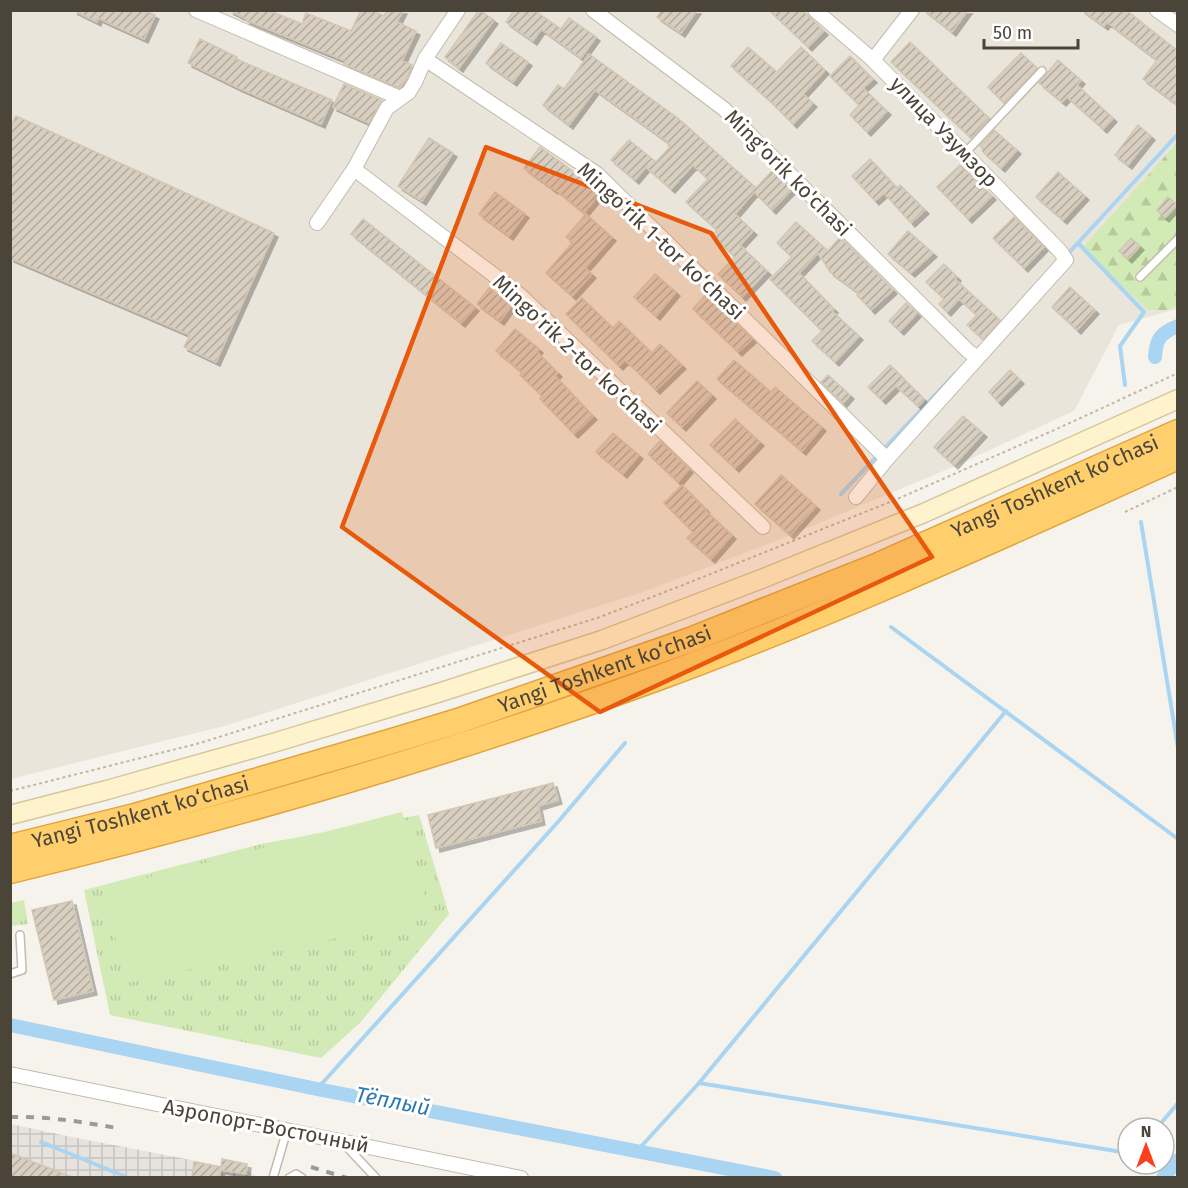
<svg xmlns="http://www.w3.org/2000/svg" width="1188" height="1188" font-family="'Fira Sans',sans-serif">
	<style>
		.residential { fill: #eae5da }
		.industrial { fill: url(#industrial-grid) }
		.grass { fill: url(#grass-tufts) }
		.forest { fill: url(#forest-firs) }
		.pitch { fill: #d2eab5 }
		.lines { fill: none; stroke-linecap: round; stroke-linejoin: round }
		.stream { stroke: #a9d4f2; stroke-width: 4 }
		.canal { stroke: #a9d4f2; stroke-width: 14 }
		.building { fill: url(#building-hatch); stroke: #d3c7b4; stroke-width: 1.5; filter: url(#shadow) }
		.lane-casing { stroke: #c2bbae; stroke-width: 10 }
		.street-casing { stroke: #c2bbae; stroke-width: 16 }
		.secondary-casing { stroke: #d6c79b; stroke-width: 21 }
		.highway-casing { stroke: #e0a43c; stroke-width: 27 }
		.path { stroke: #c4b79f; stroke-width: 2; stroke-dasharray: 3 3; stroke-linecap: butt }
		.lane { stroke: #fff; stroke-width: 7 }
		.street { stroke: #fff; stroke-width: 14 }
		.secondary { stroke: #fff3cd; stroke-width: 18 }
		.highway { stroke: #ffcf6e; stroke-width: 24 }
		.rail { stroke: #9a9a9a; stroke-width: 4; stroke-dasharray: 8 8; stroke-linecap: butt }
		.marked { fill: #e8590c; fill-opacity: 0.2; stroke: #e8590c; stroke-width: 4.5; stroke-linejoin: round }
		.labels { text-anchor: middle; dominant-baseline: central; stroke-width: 6; stroke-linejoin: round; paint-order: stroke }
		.street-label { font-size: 21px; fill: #4b4439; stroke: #fff }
		.water-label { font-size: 22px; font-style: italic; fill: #2e7ab2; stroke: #fff }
	</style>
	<defs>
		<pattern id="industrial-grid" width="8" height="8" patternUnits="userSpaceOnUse" patternTransform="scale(1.5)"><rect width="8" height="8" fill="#e6e2dd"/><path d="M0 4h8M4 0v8" fill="none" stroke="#c7c3be"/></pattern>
		<pattern id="grass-tufts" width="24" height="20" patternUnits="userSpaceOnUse" patternTransform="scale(1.5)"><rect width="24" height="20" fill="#d2eab5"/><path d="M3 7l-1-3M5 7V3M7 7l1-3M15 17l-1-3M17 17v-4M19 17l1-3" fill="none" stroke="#b6ca9c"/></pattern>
		<pattern id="forest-firs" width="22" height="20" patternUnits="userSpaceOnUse" patternTransform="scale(1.5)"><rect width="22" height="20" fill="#d2eab5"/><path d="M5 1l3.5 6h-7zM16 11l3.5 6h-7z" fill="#b6ca9c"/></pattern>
		<pattern id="building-hatch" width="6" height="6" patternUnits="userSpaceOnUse" patternTransform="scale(1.5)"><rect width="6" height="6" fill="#d8cfc1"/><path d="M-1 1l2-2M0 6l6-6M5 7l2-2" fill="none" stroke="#b1aa9e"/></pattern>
		<filter id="shadow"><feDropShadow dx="4" dy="4" stdDeviation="0" flood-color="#0004"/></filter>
	</defs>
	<rect width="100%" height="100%" fill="#f6f3ec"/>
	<path class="residential" d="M11 11H1177V309L1119 325 1074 411 955 466 791 535 646 591 228 725 11 779Z"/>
	<path class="industrial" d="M11 1124 67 1136 248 1171 258 1177 11 1178Z"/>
	<path class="grass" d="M419 815 449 914 360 1023 321 1058 110 1015 84 890 261 844Z
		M24 900 28 924 11 926V903Z"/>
	<path class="forest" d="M1177 143V306L1167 310H1148L1082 248Z"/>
	<path class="pitch" d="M402 812 431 918 126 983 104 889Z"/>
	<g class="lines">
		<path class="stream" d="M1078 243 1144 312 1120 346 1125 385
			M1066 256 1178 134
			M883 450 956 373
			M841 494 877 456
			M1141 522 1178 748
			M891 627 1178 839
			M699 1083 1128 1153
			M317 1089 557 823 625 743
			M1157 1128 1178 1103
			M41 1142 129 1178
			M637 1151 699 1083 1006 711"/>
		<path class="canal" d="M1155 357C1156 338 1161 333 1178 326
			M10 1025 317 1089 775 1178
			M1163 1178 1178 1160"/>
	</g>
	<path class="building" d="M73 10H144L155 15 144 39 98 18 97 22Z
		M229 10H268L302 24 306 13 351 31 361 10H371L384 16 387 10H403L397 22 416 31 402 61 412 65 407 78 399 88 344 64 346 61 246 20 247 19Z
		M479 10 494 20 459 68 445 57Z
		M514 10H534L561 29 569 18 596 37 581 58 541 29 533 41 506 22Z
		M662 10H697L681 33 657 17Z
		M769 10H802L824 31 808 47Z
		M924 10H968L952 32Z
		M1082 10H1126L1178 51V105L1143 79 1157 60 1107 22 1104 26Z
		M200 39 237 57 236 59 332 100 321 124 239 88 188 63Z
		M910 42 989 118 971 138 891 62Z
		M501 43 528 62 513 82 486 63Z
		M748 47 777 72 801 47 825 70 803 94 813 103 793 124 770 101 731 66Z
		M1021 53 1037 68 1004 103 988 87Z
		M589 54 679 119 756 188 773 170 792 189 772 210 754 192 735 214 753 231 740 245 767 271 742 297 718 274 735 257 712 235 717 230 686 202 708 179 693 165 671 189 646 167 635 180 611 160 629 140 656 162 670 147 668 145 669 143 595 90 569 125 543 105 558 85 564 89Z
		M850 56 873 79 863 88 887 111 867 132 850 115 859 105 830 76Z
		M1058 60 1081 80 1077 85 1113 118 1103 129 1067 97 1062 102 1039 83Z
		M344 84 382 100 369 123 333 107Z
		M16 116 274 233 216 362 184 347 190 335 10 258V128Z
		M1138 125 1151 136 1128 165 1115 155Z
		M994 130 1017 150 1001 168 982 151 983 149 980 146Z
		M429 138 453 153 422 201 398 186Z
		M540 147 601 192 584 213 555 189 554 190 524 168Z
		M870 159 897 188 900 185 925 210 911 223 884 193 875 201 852 176Z
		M960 165 992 196 968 219 937 187Z
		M1058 172 1085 196 1063 220 1036 197Z
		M495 192 525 214 509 236 479 214Z
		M1168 197 1177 205 1165 218 1157 210Z
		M586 214 612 237 585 268 592 274 572 296 546 273 573 242 566 237Z
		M1014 217 1044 247 1024 268 993 238Z
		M363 219 475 307 461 323 351 234Z
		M796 222 828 251 840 237 893 290 871 310 857 295 859 293 830 272 818 253 799 273 834 309 832 311 859 336 835 362 812 341 822 331 770 279 792 257 777 243Z
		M908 231 933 253 911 273 888 254Z
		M1131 238 1140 246 1128 259 1119 251Z
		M944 264 957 277 955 279 1000 320 983 339 967 325 977 315 959 299 947 312 939 304 944 299 926 282Z
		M655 274 676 292 656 316 634 297Z
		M1070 287 1095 310 1077 330 1052 307Z
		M489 288 512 305 500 321 477 304Z
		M706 294 752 339 738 352 693 309Z
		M582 298 613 328 619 321 652 353 660 344 682 365 656 390 625 360 619 366 566 314Z
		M906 303 917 313 900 331 889 321Z
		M515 329 539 349 537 352 558 373 555 376 593 416 574 434 540 399 542 396 520 375 522 372 496 351Z
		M734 360 771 392 775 387 822 427 802 451 717 379Z
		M890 365 924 399 918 406 896 386 882 400 868 387Z
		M1010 370 1020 380 998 402 989 392Z
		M828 375 850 395 843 403 821 382Z
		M697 381 712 395 682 427 667 413Z
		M963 416 983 433 954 465 934 447Z
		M735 419 760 442 735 468 710 445Z
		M613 433 639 455 623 474 596 452Z
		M660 441 689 469 678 482 648 454Z
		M781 475 816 506 790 535 755 504Z
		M682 485 706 509 705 510 732 535 711 559 687 538 693 532 664 503Z
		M553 783 558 800 538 806 541 821 436 848 428 815Z
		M72 901 93 991 54 1000 32 910Z
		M10 1153 72 1177V1178H10Z
		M222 1159 247 1164 246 1174 221 1170 219 1178H192L194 1162 221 1167Z"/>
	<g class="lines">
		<defs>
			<path id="lane" d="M965 153 1042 71
				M1140 277 1178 239
				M10 974 22 970 20 935
				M345 1145 376 1178
				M273 1178 287 1130
				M289 1178 296 1174 302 1178"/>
			<path id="street" d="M196 10 400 98
				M593 10 724 109 968 351 978 358
				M815 10 873 60 1060 251 1066 260 887 459 856 497
				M1157 10 1178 25
				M425 59 597 174 887 459
				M873 60 912 10
				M354 169 520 295 763 527
				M317 223 354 169 387 108 409 92 415 82 425 59 458 10
				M10 1074 521 1178"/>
			<path id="secondary" d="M10 815 107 790 273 743 438 693 602 640 764 578 924 513 1178 399"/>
			<g id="highway">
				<path id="s1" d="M10 847 135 816 399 739 458 721 690 640 874 567 1178 432"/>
				<path d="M10 871C229 818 444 756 655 679 833 614 1005 535 1178 457"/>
			</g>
		</defs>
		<use href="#lane" class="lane-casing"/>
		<use href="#street" class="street-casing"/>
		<use href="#secondary" class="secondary-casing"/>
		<use href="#highway" class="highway-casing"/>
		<path class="path" d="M1125 512 1178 487
			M10 791 200 743 600 617 683 585 895 500 1061 427 1178 373"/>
		<use href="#lane" class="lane"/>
		<use href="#street" class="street"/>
		<use href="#secondary" class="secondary"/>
		<use href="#highway" class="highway"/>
		<path class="rail" d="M10 1117C47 1116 82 1122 117 1128
			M311 1167 347 1178"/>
	</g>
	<path class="marked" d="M486 147 711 233 932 557 600 712 342 527Z"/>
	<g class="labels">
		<g class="street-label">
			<text transform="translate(944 132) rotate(46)">улица Узумзор</text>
			<text transform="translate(788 173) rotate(45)">Ming'orik ko'chasi</text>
			<text transform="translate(661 241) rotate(43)">Mingo‘rik 1-tor ko‘chasi</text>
			<text transform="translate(577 354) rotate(43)">Mingo‘rik 2-tor ko‘chasi</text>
			<text stroke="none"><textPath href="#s1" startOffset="1107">Yangi Toshkent ko‘chasi</textPath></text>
			<text stroke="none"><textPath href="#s1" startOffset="621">Yangi Toshkent ko‘chasi</textPath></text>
			<text stroke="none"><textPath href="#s1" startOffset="135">Yangi Toshkent ko‘chasi</textPath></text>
			<text transform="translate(266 1126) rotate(11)">Аэропорт-Восточный</text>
		</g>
		<g class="water-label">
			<text transform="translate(393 1101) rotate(11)">Тёплый</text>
		</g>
	</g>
	<rect width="1188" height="1188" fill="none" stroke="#4b4439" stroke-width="24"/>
	<g transform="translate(1146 1146)"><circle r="28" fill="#ffffff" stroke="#b7b4b0" stroke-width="1.5"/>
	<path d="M0-4.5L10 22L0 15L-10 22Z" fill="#fc3f1d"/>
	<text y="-9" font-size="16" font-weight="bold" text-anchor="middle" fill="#4b4439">N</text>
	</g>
	<path d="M984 39v9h94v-9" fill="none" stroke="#4b4439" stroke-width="3"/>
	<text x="993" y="39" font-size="18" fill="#4b4439" stroke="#ffffff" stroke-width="4.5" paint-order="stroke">50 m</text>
</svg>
